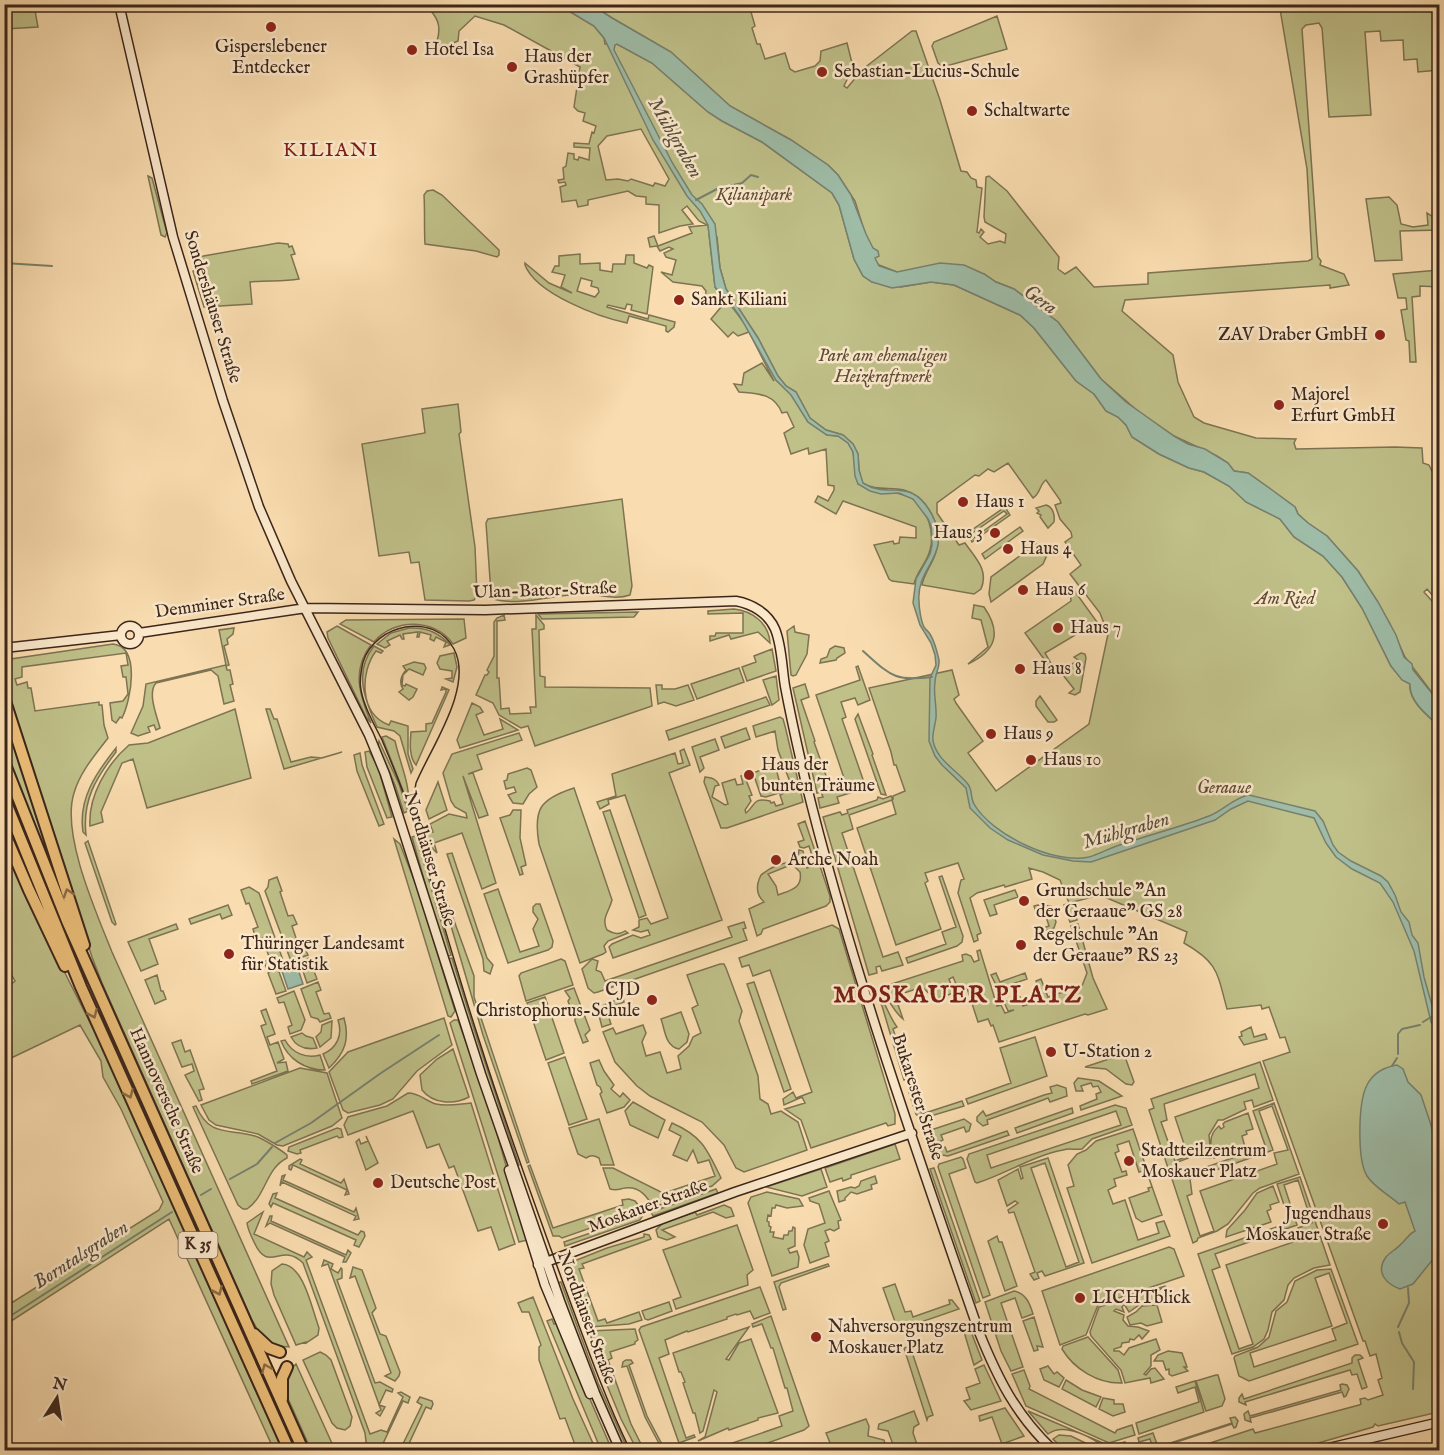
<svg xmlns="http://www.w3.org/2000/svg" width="1444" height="1455" font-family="'IM FELL English',serif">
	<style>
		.green { fill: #c0c089; stroke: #7e7352; stroke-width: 1.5; fill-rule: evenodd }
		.water { fill: #9ebca7; stroke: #77806f; stroke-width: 1.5 }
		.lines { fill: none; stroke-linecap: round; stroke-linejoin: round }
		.stream { stroke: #77806f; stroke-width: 2 }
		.secondary-casing { stroke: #3c261b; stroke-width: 11 }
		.highway-casing { stroke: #3c261b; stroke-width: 14 }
		.secondary { stroke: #fbe8cb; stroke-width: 8 }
		.highway { stroke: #ecbe78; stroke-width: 10 }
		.tram { stroke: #3c261b; stroke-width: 1.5 }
		.oneway { stroke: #8b6a45 }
		.poi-dot { fill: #8f2418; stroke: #fbe8cb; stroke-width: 2 }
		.labels { text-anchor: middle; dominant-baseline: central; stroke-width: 5; stroke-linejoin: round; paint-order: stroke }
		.shield { fill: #fbe8cb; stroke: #756050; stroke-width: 1.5 }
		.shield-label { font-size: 16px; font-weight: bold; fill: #3c261b }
		.poi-label { font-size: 18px; fill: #3c261b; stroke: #fbe8cb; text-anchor: start }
		.park-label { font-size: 18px; font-style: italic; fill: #5d4c36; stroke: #fbe8cb }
		.street-label { font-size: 18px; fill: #3c261b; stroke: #fbe8cb }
		.water-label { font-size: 20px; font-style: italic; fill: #544c3e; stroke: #fbe8cb }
		.neighbourhood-label { font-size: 20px; letter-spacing: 1.5px; fill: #7a1f14; stroke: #fbe8cb }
		.district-label { font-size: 24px; font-weight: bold; letter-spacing: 1.5px; fill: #7a1f14; stroke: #fbe8cb }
	</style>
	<rect width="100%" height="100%" fill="#f9dcaf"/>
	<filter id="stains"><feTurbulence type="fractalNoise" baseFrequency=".00333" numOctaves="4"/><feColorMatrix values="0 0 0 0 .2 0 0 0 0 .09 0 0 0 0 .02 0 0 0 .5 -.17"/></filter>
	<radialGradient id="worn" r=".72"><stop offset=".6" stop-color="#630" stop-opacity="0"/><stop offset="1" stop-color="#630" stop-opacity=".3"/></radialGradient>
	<path class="green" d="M5 4 34 5 38 27 5 29Z
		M1290 4H1420C1427 11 1435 13 1439 20V70L1418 72 1417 59 1404 60 1403 40 1381 41 1380 31 1365 32 1371 115 1329 117 1322 28 1319 23 1306 25 1302 29 1318 257 1321 261 1320 265 1344 274 1349 285 1330 288V285L1125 300 1122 311 1173 355 1178 382 1194 417 1204 423 1256 438 1296 439 1294 443 1296 449 1395 447 1422 448 1423 463 1429 465 1439 486V603L1427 589 1424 592 1438 608 1439 607V702L1405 657 1389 622 1358 571 1327 536 1308 523 1298 514 1295 507 1248 473 1234 471 1228 463 1217 456 1174 436 1140 413 1101 379 1058 322 1014 289 996 282 984 274 897 272 879 265 873 259 855 201 838 175 828 165 791 140 730 106 671 52 612 18 592 5H749L755 26 752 28 757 44H760L765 59 785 53 790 69 795 72 815 66 820 61 821 51 847 43 853 67 844 86 847 88 863 69 912 31H916L940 100 961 171 967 172 971 178 976 180 977 187 982 188 977 232 979 233 981 229 984 232 980 237 988 244 1000 241 1005 243 1006 234 985 222 984 217 986 177 989 176 1007 191 1059 257 1058 269 1065 274 1076 267 1094 287 1148 284V273L1308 261 1312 259 1307 169 1280 9 1283 6Z
		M426 5H559L594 26 604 38 605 44H617L652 63 708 112 722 121 762 142 832 193 839 205 854 259 863 276 872 282 901 287 931 282 954 285 1020 315 1034 328 1076 381 1094 394 1106 411 1118 417 1126 425 1132 437 1159 454 1189 468 1204 472 1229 486 1246 502 1280 519 1294 537 1323 556 1342 577 1362 608 1391 666 1402 679 1410 684C1408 701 1428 716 1439 726V1412L1378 1426 1375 1424 1373 1427 1298 1449 1286 1450H1189L1253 1429 1255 1433 1359 1405 1361 1404 1360 1399 1365 1398 1368 1400 1383 1395 1378 1380 1382 1378 1376 1354 1370 1356 1365 1341H1363L1263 1061 1290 1052 1285 1037 1280 1038 1269 1007 1262 1009 1261 1005 1227 1009C1217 973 1219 963 1184 943L1187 932 1100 895 1073 902 1077 920 1070 922 1064 905 1069 903 1060 880 1043 872 1029 868 1032 879 1005 887 1004 885 977 893 970 898 981 933 977 935 978 940 974 942 958 893 961 880 964 879 958 863 925 873 928 881 925 883 941 929 896 945 857 828 896 814 892 800 849 815 853 829 842 833 883 957 898 952 903 965 882 971 880 966 876 967 877 973 869 975 823 817 840 812 842 815 848 813 847 810 877 800 878 797 883 799 891 796 893 800V796L905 791 896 765H894L891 752 869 688 952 670 959 695 954 699 956 703 983 741 968 753 996 791 1089 724 1108 634 1100 613 1070 574 1081 565 1065 542 1072 537 1071 532 1060 519 1055 505 1061 503 1060 500 1046 480C1039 485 1041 493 1033 498L1008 463 994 472 988 469 979 476 975 475 937 503V513L959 545 965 543C976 559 989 570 981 589L974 594 922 585C924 574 931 566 935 555 945 531 929 497 904 490 890 487 875 491 862 483L859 470 858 454 853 444 843 435 826 430 810 418 796 392 786 386 778 376 758 338 726 289 720 268 717 237 708 225 715 287 719 293 704 305 706 291 702 286 673 282 661 272 672 275 676 260 666 257 664 253 673 249 669 247 660 251 657 246 650 247 648 238 654 236 658 246 692 233 689 227 707 225 699 221 687 206 682 210 693 224 680 226 659 233V205L646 204V197L636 196 628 191 588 200V205L578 207 576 200 562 202 560 187 566 185 565 182 559 183 558 180 564 179 563 168 566 166 568 153 574 154V159L578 160 579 157 589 160 590 148 574 147V143L589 144 592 132 594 133 596 126 583 121 585 113 578 111 574 107 580 67 504 25 475 16 459 31 458 41 441 48 437 41C442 25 437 17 426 5ZM641 129 669 179 665 186 655 183 653 186 631 179 628 181 618 179 606 180 598 146 607 136Z
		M997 16 1007 49 943 67 938 63 932 46 934 42Z
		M148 176 152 178 167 233 165 237 161 235Z
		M433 190 442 195 499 250V255L497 257 476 251 425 244C424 228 425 212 424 195L427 191Z
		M1389 197 1397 205 1401 224 1413 227 1428 225 1427 213 1439 221V230L1400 231 1402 260 1375 261 1366 199Z
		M278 243 288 244 289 247 292 246 295 254 291 255 299 279C282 282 267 280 250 282L252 304 204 307 193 271 197 270 192 258Z
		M580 254V264L600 263V270L612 272 613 264H625L626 255H634V263L647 268 649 265 653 267 647 314 631 310 632 305 627 304 625 309 608 305 607 307 648 319 649 315 675 322 674 327 668 332 666 331V326L629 316 627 323C599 317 536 294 525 265V263L549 283 572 293 561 287 565 275 552 272 555 266H559V256ZM581 278 592 281 591 286 598 288 599 292 595 297 577 291Z
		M1439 270V287L1420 286V296L1412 297 1416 362H1410L1409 341 1406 340 1401 310 1407 309 1406 298H1398L1393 274Z
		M727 300 750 331 776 380 791 394 808 422 827 435 838 436 848 443 853 452 858 484C871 487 905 493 913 499 928 510 935 533 930 550 927 563 917 571 914 584L892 581 889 579 874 545 893 541 894 544 899 543 900 537 916 538V527L843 501 836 514 815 502 818 496 828 501 834 490V486L828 485 826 449 809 454 808 448 791 454 784 433 794 427 787 412 782 413C774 393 758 394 739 392L734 384 742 385 744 373 762 363 774 381 749 332 738 336 733 332 728 337 711 319Z
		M458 404 461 432 459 434 475 547 477 595 474 600 469 601 425 600 419 562 411 563 409 552 379 556 362 444 425 433 422 409Z
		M622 499 632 586 630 595C616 600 602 595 588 594 556 593 524 607 493 599L491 593 486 523 488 519Z
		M1046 505C1053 507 1055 515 1054 522L1048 528 1040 517 1041 515 1037 513 1039 511 1036 508Z
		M1005 507 1010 515 972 542 971 540 1007 514 1004 511 968 536 966 534Z
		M1020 527 1023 531 985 559 982 554Z
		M1036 544 1040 545 1047 555 1043 564 991 602 989 594 991 577Z
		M1066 586H1071L1097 622 1045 653 1052 665 1049 666 1025 633 1071 601 1070 590Z
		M974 605 984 607C1002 633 996 651 968 664L988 647 981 620 972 618Z
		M734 609C752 611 769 623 770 643L758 632 731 639 729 635 710 641V636H715L716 633H743V613L708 614V611Z
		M638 612 634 617 542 619 538 614Z
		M504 615 505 620 497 621V678H499L501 709 509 708 510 714 531 713 530 707H536L532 629H536V615L544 625V629L539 630 540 676 545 677V687L650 688 652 706 535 746 528 726 521 728 499 715 493 703 476 695 485 675H487L489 672 487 670 494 656V622L497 618Z
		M464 619 466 638 453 644C435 618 394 618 374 642L340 624 346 620Z
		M337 626 371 645C351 670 360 696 371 723L366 717 328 638 327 632Z
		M794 626 795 632 809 635 807 654 796 675 793 676 791 675 787 631Z
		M234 628 233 634 227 639 228 644 224 646 229 665 226 666 227 670H230L233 684 230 685 234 701 224 704 218 676 211 670 156 683C147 693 157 716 160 728L156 730 154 725 148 727 150 732 138 736 131 733 143 706 146 684 226 665 219 630Z
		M409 628C426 627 439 632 450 645L444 647 446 642 436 637 434 641 430 639 431 635 420 632 419 637H417L418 632 403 634 404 639H402L400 635 387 641 390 645 385 648 377 644 391 633Z
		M113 644C141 647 131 700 122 718L120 717 116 723 112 720 110 703 123 701 128 694 126 677H123L121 666 128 665 126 653 22 667V677L15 679 17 685 27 682 28 688H31L35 711 99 702V705H102L104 725 108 738C95 755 80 772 74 793 61 834 96 912 112 952L289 1347 278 1346 277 1348 260 1334 252 1320 102 983 92 957 5 689 4 660Z
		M374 646 383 651 381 653 376 651C360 672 359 714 389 725L391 721 408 726V754L413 769 411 773 400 736 394 731 377 727C365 700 353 672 374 646Z
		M835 646 844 648 845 653 837 658 836 660 820 663 821 659 827 657 830 649Z
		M772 649 776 671 747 681 742 667 756 662 754 656Z
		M454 653 457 667 453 682 446 679 452 678V671L440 669 437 663 440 656Z
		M1081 653 1085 654 1086 658 1080 692 1075 695 1069 693 1074 689 1059 670 1054 672 1052 670 1061 665 1066 668 1078 660 1074 657Z
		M414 662 424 664 426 668 423 675 409 669 403 675 402 685 405 686 406 684 417 689 413 697 409 700 399 692 403 689C399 683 401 676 406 670L403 666Z
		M858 666 870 700 858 705 855 698 841 702 846 717 842 719 866 788 837 797 839 803 820 808 818 798 823 797 821 792 817 793 793 688 805 684 809 697 801 700 815 741 814 742 829 784 844 778 816 695 860 680 856 667Z
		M739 668 744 682 697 699 691 684Z
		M776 676 779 700 772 705 763 680Z
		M656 685H662V689H675L688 685 694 700 676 706 664 702 658 704Z
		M442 687 449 690 416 765C409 757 410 743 411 732L426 731V724L432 723 446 692V689L441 690Z
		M1040 696 1057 720 1054 722H1048L1036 706V701Z
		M766 697 770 705 669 740 666 731Z
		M472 703 480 707 483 712 476 715 484 735 503 729 500 719 518 730 460 748 457 740Z
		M4 709 79 938 20 792 5 749Z
		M235 709 251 778 147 808 133 759 122 763 101 812 103 822 90 826C88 796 107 764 129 745L148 743Z
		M266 709H270L274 719H277L291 762 311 757 322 758 342 752 284 769Z
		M858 714 873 754 872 755 886 795 881 794 855 719Z
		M780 717 783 719 785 726 803 802 727 828H721L704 782 705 777C711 778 716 778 719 785L715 786 712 797 725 805 728 804 722 783 735 779 737 785 743 784 741 776 744 775 752 795 749 796 751 801 745 810 746 813C756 805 752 797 770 801L771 803 774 802 776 806 783 804 780 795 784 793V785L790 782 778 750 775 731 756 737 753 726Z
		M746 728 750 739 725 748 721 737Z
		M519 733 522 740 477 755 482 769 468 774 473 773 488 815 479 818 463 776 496 883 482 889 462 833 434 843 437 853 429 845 425 834 433 832 430 824 449 814 467 818 466 813 455 807 451 801 443 773 452 754Z
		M386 736 395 741C399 760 411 787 408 803L382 737Z
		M715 739 719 750 700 757 704 768 700 772 692 747Z
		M379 741 399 784 408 811 404 813 395 785 378 746Z
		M116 748V752C96 778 82 800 86 835L83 832C78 799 96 773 116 748Z
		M684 749 690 765 669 773 722 920 613 958 609 947 612 944 633 935 641 938 650 935 648 930 641 932 633 930 639 927V920L647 918 651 924 668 918 625 795 608 800 609 804 600 809 597 802 616 796 612 774 675 753 678 764 683 763 680 751Z
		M369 751 378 767 392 817 387 818 367 767 365 752Z
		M360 753 362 765 384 824 379 826 357 771 354 755Z
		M772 766 777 772 782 792 766 797 761 796 753 773Z
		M527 768 531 770 537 787 529 794 523 804 513 803 508 795 516 792 514 787 506 789 504 781 507 780 508 774Z
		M5 774 79 960 103 1016 99 1018 16 816 5 785Z
		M438 782 447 810 429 819 426 810Z
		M574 788 612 900C609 912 601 918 607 930 614 934 619 935 625 931L628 933 608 941 604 946 606 952 603 954 580 963 539 844C533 809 540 799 574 788Z
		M513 810H521L520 838 526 865 521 867 523 874 520 875 500 818 510 815Z
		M610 810 646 915 639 918 603 812Z
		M805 821 830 896V902L826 906 763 929 761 934 757 936 749 909 764 902C755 894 756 885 761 875 771 867 784 861 797 863L799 850 803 851 807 868 815 865 809 846 804 848 800 847 798 842 804 840 798 824ZM788 866H794L800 872C803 888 791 890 778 895L776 886 768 874Z
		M416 836 451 955 446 957 412 837Z
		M394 839 400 844 418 890 455 1011 451 1017 448 1016Z
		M88 841 116 924 115 925 112 922 85 843Z
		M4 844 31 906 104 1050 284 1450H274L169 1219 5 1325V1307L159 1210 163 1202 121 1109 103 1077 101 1061 80 1025 5 1061V989L15 981 5 963Z
		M452 853 487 958 493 965 490 974 484 971 483 959 447 854Z
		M942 876 963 936 962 942 957 946 908 963 906 958 946 944 942 932 956 927 939 877Z
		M277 877 282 891 280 892 288 916 293 915 297 924 292 926 300 950 305 949 308 955 291 961 265 891 268 887 269 880Z
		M439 879 474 976V997L529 1162 527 1163 483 1035 449 919 451 916Z
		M249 887 259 893 284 963 267 969 264 962 270 959 262 938 256 939 253 929 258 927 249 903 246 904 241 890Z
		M498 889 520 952 539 946 533 929 538 919 533 912V907L536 904H540L553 941 552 947 548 950 508 963 484 894Z
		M1015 890 1018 897 994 905 997 914 990 916 984 900Z
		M228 905 232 915 222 919 220 914 191 924 189 919Z
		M1038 905 1051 906 1056 922 1054 928 1038 934 1037 930 1049 926 1044 910 1036 912 1034 906Z
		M744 922 746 928 743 929 747 940 598 992 594 993 588 988 582 969 592 959 598 961 596 970 601 972 605 981 732 937 728 927Z
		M176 924 178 929 149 939 158 964 141 971 128 942Z
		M1078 924 1093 978 1107 1009 1088 1015 1085 1014 999 1042 993 1025 991 1026 988 1019 978 1022 967 988 959 991 953 977 949 979 954 993 935 999 922 987 895 996 903 1019C892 1010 889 998 879 988L963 961 962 955 966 954 971 956 974 962 979 960 977 951 980 950 997 1006 1001 1005 1005 1013 1014 1010 1008 1011 1004 1002 1020 997 1023 1006 1032 1003 1030 997 1035 995 1037 1001 1042 1000 1036 981 1041 979 1048 997 1082 986 1087 973 1071 926Z
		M832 925 839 929 895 1114V1124L888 1126 886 1123 811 1148 801 1120 785 1109 805 1103 802 1097 784 1105 783 1099 793 1092 796 1098 812 1092 770 970 753 976 749 965 742 967 739 958Z
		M309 958 317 979 307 983 300 962Z
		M452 958 474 1029 519 1165 516 1166 447 959Z
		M561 959 565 961 573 985 526 1001 519 976 521 973Z
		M720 964H724L726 968 742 1011 739 1021 758 1076 760 1099 768 1104 771 1114 781 1111 798 1122 807 1150 744 1172 736 1168 724 1145 702 1122 650 1096 637 1086 615 1062 603 1032 613 1028 616 1034 643 1025 646 1033 642 1042 646 1056 660 1052 667 1073 681 1069 678 1056 689 1046 693 1037 701 1033 692 1008 698 1005 687 975Z
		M278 969 286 991 276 994 268 973Z
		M996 973 1000 982 1025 973 1027 979 1001 988 995 983 991 975Z
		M157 975 161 991H163L166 999 155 1004 145 980Z
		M318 982 321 990 316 992 324 1014 329 1013 331 1018 320 1022 318 1019 311 1017 301 989Z
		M754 982 791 1089 784 1092 747 984Z
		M574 988 590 1030 585 1035 588 1041 583 1043 575 1021V1014L572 1013 568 1001 570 998 565 991Z
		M294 991 305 1020 301 1030 290 1034 288 1027 292 1025 284 1002 279 1003 277 998Z
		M876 991C886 1002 888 1015 897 1027L893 1029 909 1078 904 1080 882 1006 875 992Z
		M545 997 564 1053 546 1060 527 1003Z
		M623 997 624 1002 606 1009 611 1024 602 1027 597 1008Z
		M266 1009 275 1034 267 1037 270 1045 278 1042 284 1059 277 1063 286 1062 288 1071 252 1084 251 1081 277 1071 261 1026 266 1024 261 1011Z
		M681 1012 689 1034 687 1042 679 1049C665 1046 665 1030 661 1019Z
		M344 1018C350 1039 345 1053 329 1068L323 1054C337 1048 343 1035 338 1020Z
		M444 1018 452 1045 417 1071 393 1099 380 1105 348 1113 343 1110 329 1072 348 1052Z
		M454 1020H458L492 1116 527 1240 519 1242 450 1023Z
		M332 1021 331 1038 320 1047 316 1037 321 1032 322 1025Z
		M1251 1027 1254 1037 1265 1034 1267 1039 1244 1045 1239 1037 1242 1036 1241 1032Z
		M302 1033 306 1036 313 1038 317 1048C306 1050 297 1048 291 1037Z
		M1035 1037 1047 1076 968 1104 966 1099 1011 1083 1000 1048Z
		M181 1040 185 1052 190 1050 204 1089 199 1090 202 1100 199 1101 185 1075 194 1071 192 1064 182 1067 172 1043Z
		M285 1040C292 1053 306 1059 320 1055L325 1070C305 1070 288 1059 281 1041Z
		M453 1049 469 1097C454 1105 433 1104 422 1090L420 1075 437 1059Z
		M1124 1054 1134 1082 1132 1085 1126 1084 1106 1069 1085 1067Z
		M121 1055 298 1450H294L117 1056Z
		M565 1057 587 1119 569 1125 548 1063Z
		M599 1060 604 1071 614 1085 611 1089 620 1097 623 1093 630 1100 624 1107 607 1113 600 1094 602 1092 600 1087 597 1085 590 1063Z
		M1260 1062 1273 1100 1254 1107 1252 1100 1244 1102 1246 1109 1223 1120H1218L1209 1135 1211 1158 1191 1157 1175 1163 1172 1171H1169L1149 1110 1154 1108 1151 1099ZM1255 1074 1259 1088 1175 1117 1188 1156 1175 1161 1161 1122 1167 1120 1164 1104Z
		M300 1068 327 1073 342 1118 332 1126 283 1146 277 1145 258 1134 216 1125 209 1120 201 1105Z
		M1078 1078 1099 1081 1122 1096 1081 1110 1080 1106 1097 1099 1096 1094 1101 1092 1098 1086 1093 1087 1091 1083 1081 1086 1083 1091H1076L1074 1083Z
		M1057 1085 1066 1088 1067 1096 1050 1102 1048 1098 1043 1100 987 1120 988 1124 983 1126 977 1121V1117L983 1111 986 1116 1044 1095 1052 1093 1050 1087Z
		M908 1089H914L922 1114 962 1101 964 1106 921 1119 916 1114Z
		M408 1093C420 1093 425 1101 436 1104 448 1107 459 1104 471 1103L515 1244 499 1250 491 1227 478 1231 454 1166 449 1168 439 1144 427 1148 413 1111 348 1135 344 1125 348 1117 387 1106Z
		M633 1102 665 1120 658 1138 630 1125 625 1111Z
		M1274 1103 1299 1174 1260 1188 1253 1193 1228 1224 1217 1231 1198 1238 1197 1241 1193 1243 1172 1179 1264 1147 1265 1145 1253 1111ZM1272 1106 1288 1150 1274 1153 1277 1164 1200 1191 1214 1231 1200 1236 1187 1196 1192 1194 1190 1179 1273 1150 1259 1111Z
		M1115 1105 1126 1108 1132 1125 1092 1139 1082 1149C1075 1150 1069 1148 1063 1150 1032 1156 1006 1174 977 1183L975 1182 967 1159 969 1154ZM1116 1111 1121 1125 991 1168 987 1155Z
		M196 1106C210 1138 228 1128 255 1136 264 1139 281 1150 287 1155V1158C266 1168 266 1196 247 1209H243L238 1205 193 1107Z
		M1072 1108 1073 1113 1017 1133 1015 1128Z
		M1248 1113 1253 1129 1246 1131 1247 1134 1242 1136 1245 1147 1214 1158C1210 1146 1208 1135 1219 1126L1221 1129 1224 1127 1223 1124 1225 1122Z
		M599 1119 614 1165H601L599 1158C593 1155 591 1155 586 1158L578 1154 569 1128Z
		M964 1119 971 1124 969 1131 966 1132 964 1127 941 1135 943 1140 939 1142 941 1148 945 1147 947 1152 1007 1131 1009 1135 948 1156 942 1155 938 1151 931 1130Z
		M672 1123C702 1136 707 1149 721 1178L712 1186 673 1199 667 1192 715 1176 709 1160 698 1163 693 1150 687 1161 673 1155 681 1136 669 1130Z
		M337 1128 341 1129 343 1137 339 1138 337 1136 300 1150 301 1153 297 1154 288 1151 289 1147Z
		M1133 1129 1147 1170 1139 1172 1129 1141 1117 1145 1119 1151 1115 1153 1122 1172 1126 1171 1127 1175 1114 1179 1116 1186 1108 1190 1113 1204 1125 1200 1138 1240 1159 1233 1156 1223 1164 1221 1170 1236 1092 1263 1067 1188 1074 1186 1068 1165 1077 1154 1086 1150 1096 1141Z
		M366 1136 378 1163 366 1170 356 1142 359 1139 361 1144 368 1141Z
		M895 1144 900 1159 851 1175V1178L843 1181 842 1178 830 1182 825 1168Z
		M961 1157 963 1159 966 1168 949 1174 990 1295 983 1298 938 1167 939 1164Z
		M1048 1158 1084 1263 1045 1276 1042 1271 1037 1273 1039 1278 1034 1280 1030 1274 1035 1272 1014 1212 1009 1213 1008 1210 1018 1203 1015 1201 1007 1206 998 1180 1018 1169 1021 1179 1023 1178 1020 1167ZM1045 1163 1079 1262 1066 1267 1031 1168Z
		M300 1159 302 1160 300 1164 341 1183 344 1179 349 1194 345 1195 347 1190 293 1165 291 1170 289 1169V1166Z
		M530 1165 553 1228 623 1205 622 1200 629 1199 635 1201 642 1210 562 1238 559 1236H553L528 1166Z
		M603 1168H613L667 1195 670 1201 653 1208C648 1197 639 1186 625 1188 619 1189 617 1191 610 1189Z
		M934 1168 980 1301 976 1303 930 1169Z
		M821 1169 827 1187 802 1196 766 1187Z
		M285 1175 283 1180 354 1212 356 1208 359 1219 354 1220 356 1216 282 1182 280 1186 282 1176Z
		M875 1176 877 1183 871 1185 872 1189 857 1194 851 1192 845 1198V1200L839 1202 837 1191 851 1187 855 1188 859 1186 861 1181Z
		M1300 1177 1330 1265 1314 1268 1294 1278 1288 1285 1284 1300 1272 1312 1268 1330 1264 1339 1253 1347 1232 1354 1198 1254 1288 1223 1289 1220 1277 1184ZM1298 1180 1312 1223 1298 1228 1302 1239 1226 1265 1253 1344 1239 1349 1212 1270 1220 1267 1215 1254 1297 1225 1284 1185Z
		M1149 1178 1162 1215 1142 1222 1136 1218 1129 1198 1149 1191 1148 1188 1152 1187Z
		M1273 1186 1279 1202 1270 1205 1271 1209 1267 1211 1271 1222 1226 1237 1227 1230 1245 1210 1257 1193Z
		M716 1189 718 1193 653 1216 651 1212Z
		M829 1191 841 1220 838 1221 839 1228 834 1231 830 1229 825 1231 829 1241 825 1243 829 1256 810 1263 804 1245 808 1229 825 1223 819 1204 810 1201 809 1198Z
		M767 1192 799 1199 803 1206 787 1208 776 1205 775 1208H772L771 1216 768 1215 767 1221 769 1222V1226L771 1227 770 1232H774L773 1237 783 1239 784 1235H788L789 1231H792L793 1227 795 1228V1246L788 1249 790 1253 797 1251 799 1257 798 1267 772 1276 748 1203 751 1197Z
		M277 1193 275 1198 358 1235 361 1231 364 1232 365 1236 359 1247 354 1245 356 1240 273 1203 271 1207 269 1204 273 1194Z
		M724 1205 731 1208 734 1216 726 1218 713 1212 662 1230 675 1237 667 1240 658 1237 656 1230 663 1223 695 1212 697 1215Z
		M263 1212 254 1234 304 1257 307 1252 312 1257 306 1260 370 1434 381 1430 387 1432 403 1397 398 1393 401 1392 410 1397 408 1403 403 1401 380 1450H367L365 1433 303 1263C281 1241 269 1275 254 1242 251 1236 248 1230 247 1223Z
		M643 1215 640 1220 565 1246 564 1242Z
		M270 1216H272L271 1221 346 1255 348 1250 351 1253 346 1262H343L345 1257 270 1223 266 1226Z
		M737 1225 753 1270 747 1275 748 1285 676 1309 673 1300 681 1297 663 1250Z
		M644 1234 649 1235 651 1239 582 1264 584 1268 579 1269 598 1321 605 1319 607 1323 639 1312 642 1320 629 1324 590 1327 568 1266 569 1263 607 1248 644 1237Z
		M997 1236 999 1242H1002L1017 1286 1005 1291 988 1241Z
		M1169 1247 1174 1249 1184 1276 1098 1305 1086 1335 1060 1345 1042 1291Z
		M324 1260 333 1264 331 1269 338 1273 341 1268 342 1269V1278L337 1280 375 1383 380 1382 393 1389 392 1392 386 1390 379 1405 385 1407 380 1416 376 1413 381 1410 328 1264 322 1266Z
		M282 1264C303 1265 311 1305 317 1322L319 1328 318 1335 306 1343V1342L296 1345 274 1295 271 1284 272 1271Z
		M828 1264 829 1266 781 1283 779 1287 786 1309 783 1310 774 1282Z
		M353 1267 362 1270 376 1308 372 1313 380 1334 386 1336 400 1372 399 1376 395 1381 385 1376 391 1373 355 1276 350 1278Z
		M1331 1269 1358 1344 1249 1381 1239 1376 1234 1358 1235 1356 1258 1347 1269 1337 1276 1311 1287 1302 1295 1281 1317 1270ZM1329 1273 1347 1323 1332 1329 1336 1340 1254 1367 1250 1353 1332 1326 1315 1278Z
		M561 1282 598 1383 628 1450H624L594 1381 557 1283Z
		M895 1284 905 1312 911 1311 913 1317 950 1304 949 1300H952L959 1309 898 1330 883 1288Z
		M1165 1286 1166 1287 1153 1292 1156 1303H1142L1129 1312 1124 1304 1122 1307 1124 1312 1116 1309 1114 1311 1124 1315 1123 1320 1128 1326 1138 1327 1149 1331 1142 1339 1139 1335 1134 1340 1130 1339 1129 1342 1122 1343 1121 1347 1114 1349V1351H1119L1124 1355 1129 1348 1156 1339 1160 1350 1151 1355V1366L1144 1374 1146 1375 1151 1369 1155 1368 1164 1379 1151 1383 1150 1378 1125 1383 1121 1370 1091 1336 1090 1332 1099 1307Z
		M760 1287 770 1313 754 1319 750 1311 737 1315 736 1314 727 1317V1319L688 1332 687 1331 665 1340 669 1354 659 1358 686 1438 694 1435 695 1437 679 1443 639 1330 641 1327Z
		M1014 1291C1026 1293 1030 1304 1033 1314L1022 1318 1015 1298 1001 1303 1023 1367 1011 1371 1001 1351 985 1302Z
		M533 1297 573 1399 596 1450H577L565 1418 560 1419 539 1360V1347L541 1345 529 1312H522L518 1303Z
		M669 1302 672 1311 648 1320 645 1319 642 1311Z
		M1157 1305 1162 1322 1147 1326 1141 1323 1130 1325 1127 1317 1136 1312 1142 1306Z
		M771 1316 809 1426 804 1430 748 1450H712L782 1426 779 1416 793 1411 787 1388H785L773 1348H771L762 1324 753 1327 752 1324Z
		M1034 1317 1043 1347 1037 1346 1038 1350 1034 1351 1023 1321Z
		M552 1319 554 1324 557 1323 612 1450H601L547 1321Z
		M749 1327 726 1359 729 1360 739 1343 751 1339 778 1413 758 1418V1420L729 1430 728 1428 698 1441 705 1437 717 1392 714 1390 703 1431 700 1433 695 1413H693L683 1383 685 1382 681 1372H679L673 1353Z
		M635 1329 638 1340 635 1342V1344L610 1352 612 1358 608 1360 631 1424 644 1450H637L621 1419 590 1344 593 1343 589 1331Z
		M970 1329 982 1360 974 1365 964 1332Z
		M1088 1337 1118 1370 1122 1383C1098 1384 1074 1369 1062 1349L1063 1346Z
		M910 1346 933 1415 928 1417 927 1420 904 1348Z
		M1168 1351 1182 1353 1187 1367H1184L1188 1371 1172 1376 1169 1374V1369L1166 1370 1163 1361H1154L1158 1355Z
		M320 1352 326 1355 331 1360 352 1417 350 1426 345 1430 337 1428 332 1423 303 1360Z
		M1355 1355H1360L1363 1358 1358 1360 1367 1387 1362 1389 1357 1374 1352 1375 1350 1370 1245 1402 1246 1405 1239 1402V1398L1242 1394 1244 1399 1352 1363V1358Z
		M626 1360H631L633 1363 629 1365 647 1416 665 1450 662 1449 645 1417 627 1366 622 1367 623 1362Z
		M296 1364 335 1450H311L285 1392C284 1382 288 1371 296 1364Z
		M984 1365 1001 1401 971 1410 964 1401 970 1399 966 1388 980 1383 975 1369Z
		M1048 1366 1054 1374 1057 1372 1064 1378 1059 1387 1044 1380 1040 1369Z
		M1024 1370 1030 1386 1029 1389 1115 1433 1117 1430 1132 1425 1135 1435 1109 1443 1026 1406 1012 1374Z
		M1216 1375H1218L1225 1399 1222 1406 1206 1411 1196 1381Z
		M1066 1380 1082 1390 1101 1397 1096 1407 1062 1389Z
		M1195 1381 1204 1412 1139 1434 1136 1423 1199 1402 1195 1387 1178 1393 1176 1387Z
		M1342 1384 1347 1385 1349 1389 1346 1396 1344 1397 1342 1392 1250 1418 1251 1422 1245 1420 1244 1414 1248 1411 1250 1416 1341 1390 1340 1385Z
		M420 1397 432 1401 433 1404 431 1409 426 1407 406 1450H400L422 1405 417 1402Z
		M1103 1398 1114 1400V1404H1123L1125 1412 1113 1416 1099 1409Z
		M1005 1408 1024 1436 1002 1444 992 1417 980 1421 979 1416Z
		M914 1411 919 1424 914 1427 913 1433 919 1450H895L888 1431 878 1429 879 1424Z
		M1028 1411 1110 1446 1125 1442 1126 1446 1108 1450C1095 1439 1065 1421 1048 1434Z
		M1235 1417 1238 1421 1236 1427 1234 1428 1232 1424 1152 1450H1149L1153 1449 1150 1439 1139 1442 1138 1438 1153 1433 1158 1447 1232 1423 1230 1418Z
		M866 1419 869 1426 868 1436 884 1440 887 1450H833L826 1433Z
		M1059 1435 1071 1436 1100 1450H1064L1053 1439Z"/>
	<path class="water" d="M559 5H592L612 18 671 52 730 106 791 140 828 165 838 175 851 195 866 234 873 248 878 251 879 256 875 258 879 266 897 272 940 263 964 265 984 274 996 282 1014 289 1058 322 1101 379 1126 402 1174 436 1188 444 1205 449 1228 463 1234 471 1248 473 1272 490 1295 507 1298 514 1308 523 1327 536 1358 571 1378 602 1396 635 1404 657 1412 664 1413 670 1439 702V726C1427 715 1409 701 1410 684L1402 680 1391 666 1362 608 1342 577 1323 556 1294 537 1280 519 1246 502 1229 486 1204 472 1189 468 1159 454 1132 437 1126 425 1118 417 1106 411 1094 394 1076 381 1034 328 1020 315 954 285 931 282 892 288 872 282 863 276 854 259 839 205 832 193 762 142 722 121 708 112 652 63 617 44 615 45 614 50 673 164 692 195 702 204 715 224 720 268 726 289 758 338 778 376 786 386 796 392 810 418 826 430 843 435 853 444 858 454 859 470 863 483C889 500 911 475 932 515 953 556 916 566 919 601 919 608 921 621 924 627 926 630 929 632 930 634 935 642 937 651 939 660 940 668 935 674 935 682 933 694 937 706 936 718 935 726 932 733 933 741 937 760 955 769 967 783 973 789 970 797 974 804 991 834 1054 865 1089 857 1100 854 1111 847 1123 844 1151 834 1181 827 1209 816 1224 810 1233 798 1249 795L1315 811 1323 821 1333 845 1338 852 1351 861 1381 876 1388 882 1395 895 1401 912 1409 922 1412 935 1418 943 1424 977 1439 1030V1050L1436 1030 1431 1022 1414 951 1393 902 1380 883 1352 869 1336 857 1326 843 1314 818 1248 801 1231 809 1215 820 1091 862 1073 861 1043 855 1008 840 990 828 970 808 966 788 942 765 935 756 929 741 930 678 936 665 935 655 931 643 920 625 913 603 916 579 930 554 932 545 931 526 928 519 913 499 899 493 881 494 870 491 858 484 855 476 853 452 848 443 838 436 827 435 808 422 791 395 776 380 739 315 730 303 715 287 708 225 700 211 687 196 653 140 604 38 594 26Z
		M296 963 303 984 288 989 281 968Z
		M1397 1065 1403 1069 1408 1082 1421 1095 1431 1125 1436 1147 1440 1239 1434 1258 1413 1284 1400 1289C1386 1284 1375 1272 1386 1257 1390 1252 1397 1249 1401 1244 1407 1239 1408 1234 1415 1231L1405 1202 1399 1204C1389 1195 1374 1187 1367 1176 1357 1160 1358 1102 1367 1085 1373 1073 1385 1067 1397 1065Z"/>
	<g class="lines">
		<path class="stream" d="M729 186 742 183 751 175 758 177
			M696 200 717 189
			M4 263 52 266
			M863 651C890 675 894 682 932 677
			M1423 1022 1431 1017
			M1398 1054V1034L1402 1029 1420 1025
			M1392 1066 1397 1058
			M275 1143 311 1123 381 1073 439 1035
			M230 1179 257 1164 272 1147
			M201 1195 211 1189
			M4 1320 172 1212
			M1398 1327 1409 1303 1408 1288
			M1399 1332 1402 1343 1414 1362 1413 1389
			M1437 1450 1440 1449"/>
		<defs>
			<path id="secondary" d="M119 4 173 237 223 401 259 507 291 581 369 735 385 774 481 1074 561 1304 595 1393 620 1450
				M121 635a9 9 0 1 1 18 0a9 9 0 1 1-18 0Z
				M139 633 306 608 485 610 736 601C752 604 768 613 775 629 782 646 782 668 785 686 791 718 798 749 805 779 851 967 916 1150 979 1332 998 1379 1016 1415 1053 1450
				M4 648 121 635
				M509 1170 545 1285 590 1394
				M538 1265 735 1192 912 1133
				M1320 1450 1440 1422"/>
			<path id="highway" d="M4 698 84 945
				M4 762 67 921 303 1450
				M4 798 81 987 289 1450
				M4 832 29 890 65 966
				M254 1334 269 1348 280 1352
				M282 1399V1378L287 1367"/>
		</defs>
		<use href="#secondary" class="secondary-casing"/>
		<use href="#highway" class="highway-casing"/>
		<use href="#secondary" class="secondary"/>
		<use href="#highway" class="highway"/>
		<path class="tram" d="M414 814V795L416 783C431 747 474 687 454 649 434 611 375 624 363 662 361 671 359 681 361 690 364 707 374 724 382 740 392 764 402 787 410 812 434 889 455 967 480 1043 505 1122 533 1200 561 1277 583 1336 603 1394 630 1450"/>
	</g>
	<defs><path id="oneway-chevron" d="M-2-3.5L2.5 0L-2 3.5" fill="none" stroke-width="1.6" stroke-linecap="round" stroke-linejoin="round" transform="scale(1.5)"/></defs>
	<g class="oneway">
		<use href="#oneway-chevron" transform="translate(68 893) rotate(-108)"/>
		<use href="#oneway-chevron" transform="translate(93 1014) rotate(66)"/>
		<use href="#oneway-chevron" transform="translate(129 1094) rotate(66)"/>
		<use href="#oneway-chevron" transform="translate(218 1291) rotate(66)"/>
		<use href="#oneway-chevron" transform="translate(266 1368) rotate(-113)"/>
	</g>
	<g class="poi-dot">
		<circle cx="271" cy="27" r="6"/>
		<circle cx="412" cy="50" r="6"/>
		<circle cx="512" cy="67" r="6"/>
		<circle cx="822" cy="72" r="6"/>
		<circle cx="972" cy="111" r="6"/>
		<circle cx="679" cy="300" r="6"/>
		<circle cx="1380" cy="335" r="6"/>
		<circle cx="1279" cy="405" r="6"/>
		<circle cx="963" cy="502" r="6"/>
		<circle cx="995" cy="533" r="6"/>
		<circle cx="1008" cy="549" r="6"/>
		<circle cx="1023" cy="590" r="6"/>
		<circle cx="1058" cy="628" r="6"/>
		<circle cx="1020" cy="669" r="6"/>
		<circle cx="991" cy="734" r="6"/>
		<circle cx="1031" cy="760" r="6"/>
		<circle cx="749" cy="775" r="6"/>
		<circle cx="776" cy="860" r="6"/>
		<circle cx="1024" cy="901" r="6"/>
		<circle cx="1021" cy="945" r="6"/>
		<circle cx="229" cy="954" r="6"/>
		<circle cx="652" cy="1000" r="6"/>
		<circle cx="1051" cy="1052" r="6"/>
		<circle cx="1129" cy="1161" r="6"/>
		<circle cx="378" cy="1183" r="6"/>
		<circle cx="1383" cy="1224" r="6"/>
		<circle cx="1080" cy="1298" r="6"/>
		<circle cx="816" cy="1337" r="6"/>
	</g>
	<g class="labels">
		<rect class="shield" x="178.5" y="1232" width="39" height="26" rx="4.5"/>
		<g class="shield-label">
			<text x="198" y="1245">K 35</text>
		</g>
		<g class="poi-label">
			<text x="271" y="47" text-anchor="middle">Gisperslebener<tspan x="271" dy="21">Entdecker</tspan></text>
			<text x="424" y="50">Hotel Isa</text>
			<text x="524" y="57">Haus der<tspan x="524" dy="21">Grashüpfer</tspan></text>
			<text x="834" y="72">Sebastian-Lucius-Schule</text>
			<text x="984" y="111">Schaltwarte</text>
			<text x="691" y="300">Sankt Kiliani</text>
			<text x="1368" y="335" text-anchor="end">ZAV Draber GmbH</text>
			<text x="1291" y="395">Majorel<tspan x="1291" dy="21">Erfurt GmbH</tspan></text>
			<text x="975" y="502">Haus 1</text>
			<text x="983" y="533" text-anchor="end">Haus 3</text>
			<text x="1020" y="549">Haus 4</text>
			<text x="1035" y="590">Haus 6</text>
			<text x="1070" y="628">Haus 7</text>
			<text x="1032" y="669">Haus 8</text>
			<text x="1003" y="734">Haus 9</text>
			<text x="1043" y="760">Haus 10</text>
			<text x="761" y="765">Haus der<tspan x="761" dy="21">bunten Träume</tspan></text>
			<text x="788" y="860">Arche Noah</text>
			<text x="1036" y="891">Grundschule "An<tspan x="1036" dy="21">der Geraaue" GS 28</tspan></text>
			<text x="1033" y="935">Regelschule "An<tspan x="1033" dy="21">der Geraaue" RS 23</tspan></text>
			<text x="241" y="944">Thüringer Landesamt<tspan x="241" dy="21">für Statistik</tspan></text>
			<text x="640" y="990" text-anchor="end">CJD<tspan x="640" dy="21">Christophorus-Schule</tspan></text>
			<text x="1063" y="1052">U-Station 2</text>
			<text x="1141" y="1151">Stadtteilzentrum<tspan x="1141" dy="21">Moskauer Platz</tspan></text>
			<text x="390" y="1183">Deutsche Post</text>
			<text x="1371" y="1214" text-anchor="end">Jugendhaus<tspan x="1371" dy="21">Moskauer Straße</tspan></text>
			<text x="1092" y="1298">LICHTblick</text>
			<text x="828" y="1327">Nahversorgungszentrum<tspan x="828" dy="21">Moskauer Platz</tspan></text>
		</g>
		<g class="park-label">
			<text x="754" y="195">Kilianipark</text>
			<text x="883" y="356">Park am ehemaligen<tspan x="883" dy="21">Heizkraftwerk</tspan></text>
			<text x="1285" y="599">Am Ried</text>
			<text x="1224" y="788">Geraaue</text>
		</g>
		<g class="street-label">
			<text transform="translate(212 307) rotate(73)">Sondershäuser Straße</text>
			<text transform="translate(545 591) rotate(-2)">Ulan-Bator-Straße</text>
			<text transform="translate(220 604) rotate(-8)">Demminer Straße</text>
			<text transform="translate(429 859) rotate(73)">Nordhäuser Straße</text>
			<text transform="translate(917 1097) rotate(72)">Bukarester Straße</text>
			<text transform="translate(166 1101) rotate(66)">Hannoversche Straße</text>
			<text transform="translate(648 1207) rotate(-20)">Moskauer Straße</text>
			<text transform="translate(586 1318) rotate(70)">Nordhäuser Straße</text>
		</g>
		<g class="water-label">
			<text transform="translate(675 138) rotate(60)">Mühlgraben</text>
			<text transform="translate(1040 300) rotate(35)">Gera</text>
			<text transform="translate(1126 831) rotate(-16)">Mühlgraben</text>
			<text transform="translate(81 1255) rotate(-33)">Borntalsgraben</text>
		</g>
		<g class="neighbourhood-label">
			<text x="331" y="150">KILIANI</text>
		</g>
		<g class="district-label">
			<text x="958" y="995">MOSKAUER PLATZ</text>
		</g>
	</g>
	<rect width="1444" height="1455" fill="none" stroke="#f9dcaf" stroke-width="24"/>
	<rect x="6" y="6" width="1432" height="1443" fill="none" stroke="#3c261b" stroke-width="3"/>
	<rect x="12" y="12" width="1420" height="1431" fill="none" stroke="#3c261b" stroke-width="1.5"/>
	<g transform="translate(57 1398) rotate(12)" stroke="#fbe8cb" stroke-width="4.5" paint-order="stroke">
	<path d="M0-4.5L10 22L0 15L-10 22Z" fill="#3c261b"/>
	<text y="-9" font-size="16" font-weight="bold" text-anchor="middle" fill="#3c261b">N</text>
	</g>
	<rect width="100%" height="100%" filter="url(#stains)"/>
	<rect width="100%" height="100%" fill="url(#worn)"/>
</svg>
